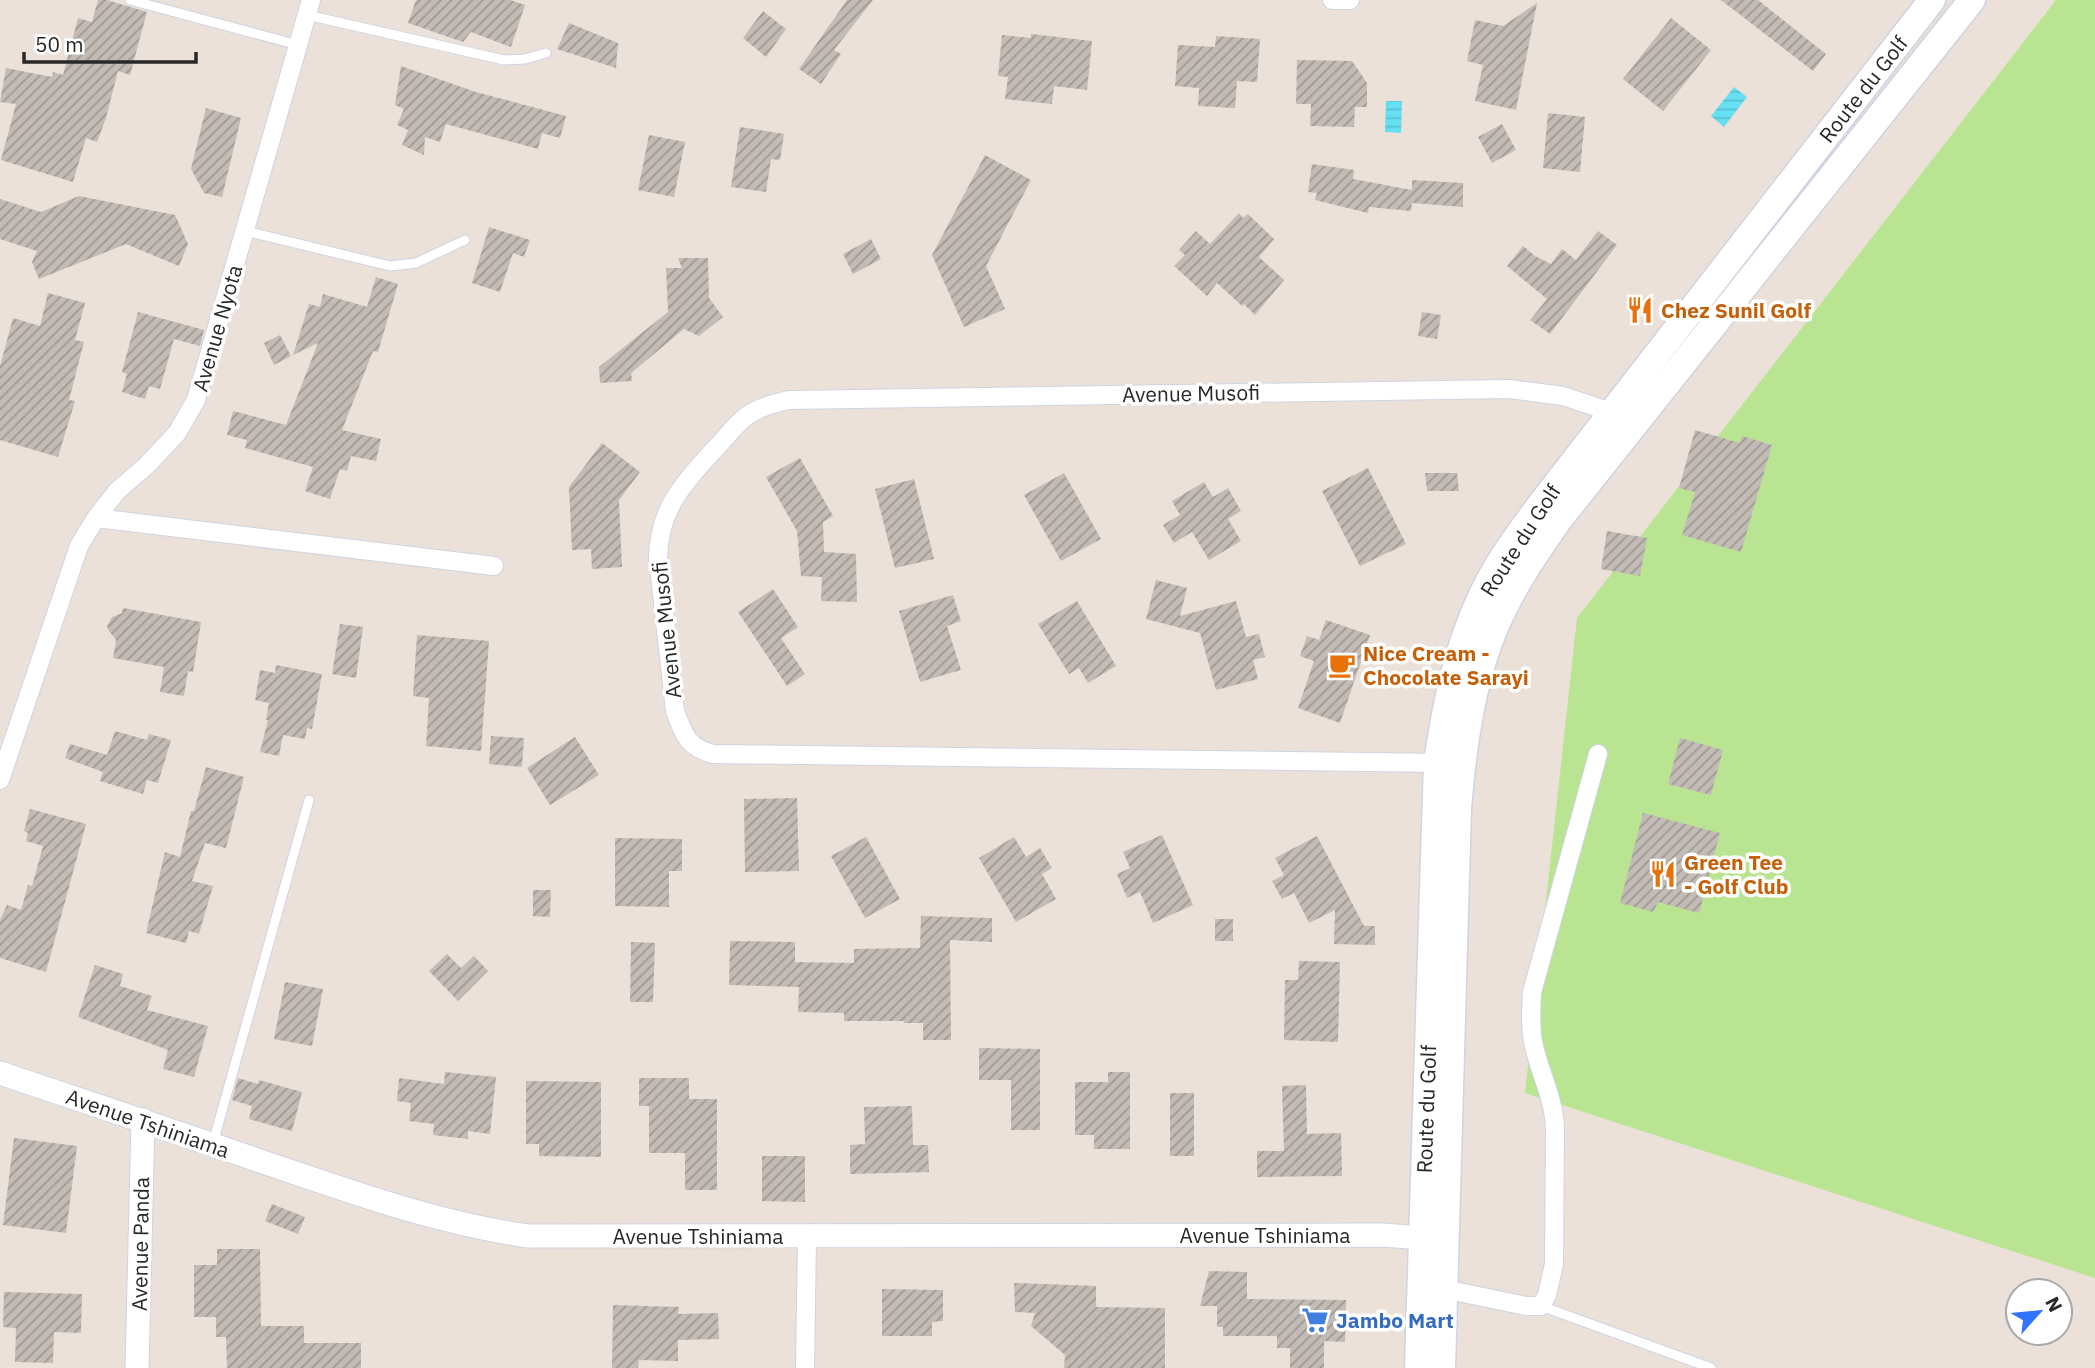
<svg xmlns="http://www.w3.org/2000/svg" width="2095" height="1368" font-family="'IBM Plex Sans',sans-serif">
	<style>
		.grass { fill: #b9e592 }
		.water { fill: url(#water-rules) }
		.building { fill: url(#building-hatch) }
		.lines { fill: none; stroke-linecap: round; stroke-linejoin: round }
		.service-casing { stroke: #ced4e2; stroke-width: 11 }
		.minor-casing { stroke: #ced4e2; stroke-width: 20 }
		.tertiary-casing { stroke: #ced4e2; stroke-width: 25 }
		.secondary-casing { stroke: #ced4e2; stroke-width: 29 }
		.service { stroke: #fff; stroke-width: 9 }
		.minor { stroke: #fff; stroke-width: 18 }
		.tertiary { stroke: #fff; stroke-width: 23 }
		.secondary { stroke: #fff; stroke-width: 26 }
		.labels { text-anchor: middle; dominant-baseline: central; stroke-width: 7; stroke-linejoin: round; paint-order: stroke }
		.street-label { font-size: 21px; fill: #282828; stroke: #fff }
		.food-label { font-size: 21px; font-weight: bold; fill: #c56008; stroke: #fff; text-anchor: start }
		.shop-label { font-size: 21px; font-weight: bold; fill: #366cbe; stroke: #fff; text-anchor: start }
	</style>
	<defs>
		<pattern id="water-rules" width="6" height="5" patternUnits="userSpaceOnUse" patternTransform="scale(1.75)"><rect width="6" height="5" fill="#65e0f3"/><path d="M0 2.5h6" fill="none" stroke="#58c0d0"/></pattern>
		<pattern id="building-hatch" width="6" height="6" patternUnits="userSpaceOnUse" patternTransform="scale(1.75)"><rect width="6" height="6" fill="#c3bbb5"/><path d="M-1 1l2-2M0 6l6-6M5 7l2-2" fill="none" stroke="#9e9893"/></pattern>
	</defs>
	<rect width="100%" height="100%" fill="#ebe1d8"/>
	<path class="grass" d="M2056 0H2095V1278L1525 1093 1577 618Z"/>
	<path class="water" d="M1734 87 1747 97 1724 127 1711 116Z
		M1386 101H1402L1401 133 1385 132Z"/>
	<path class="building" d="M98 0H107L147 12 130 75 118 71 106 118 97 142 86 138 73 182 1 160 16 104 0 102 6 68 52 77 53 72 63 75 78 18 92 22Z
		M416 0H510L525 5 511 47 471 32 463 42 408 23Z
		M847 0H873L834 50 841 54 821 84 799 69Z
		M1721 0H1758L1826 54 1813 71Z
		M1537 3 1516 110 1475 101 1483 65 1467 61 1475 20 1503 26Z
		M763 11 786 29 766 57 743 38Z
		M1671 18 1711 50 1663 111 1623 79Z
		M569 23 618 43 616 68 557 49Z
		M1031 34 1092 41 1087 90 1054 86 1052 104 1005 99 1008 77 998 76 1002 35 1031 38Z
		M1216 36 1260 39 1257 82 1237 81 1235 108 1198 106 1199 88 1175 86 1178 45 1215 47Z
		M1297 60 1352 61 1367 83V107H1355L1354 127 1310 126 1311 104H1296Z
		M401 66 476 92 566 116 560 138 542 133 538 149 446 124 440 142 425 137 424 155 402 145 408 130 397 125 404 109 395 105Z
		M206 108 241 118 222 197 204 193 191 169Z
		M1548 113 1585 117 1580 172 1543 168Z
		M1502 124 1516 150 1492 163 1478 137Z
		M740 127 784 134 780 160 771 159 766 192 731 187Z
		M649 135 685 142 674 197 638 190Z
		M985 155 1031 180 986 266 1005 309 964 327 932 255Z
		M1312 164 1354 170 1353 179 1412 190V180L1463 183V207L1412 203 1411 211 1369 207 1368 213 1315 200 1317 193 1308 192Z
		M79 196 175 215 188 244 179 266 126 244 39 279 32 262 37 251 0 239V199L41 212Z
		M1239 213 1243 218 1248 214 1274 239 1259 257 1284 280 1255 315 1244 304 1242 306 1217 283 1207 296 1174 266 1185 255 1179 250 1196 231 1210 244Z
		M489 227 530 240 524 257 513 253 500 292 472 283Z
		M1598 231 1617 245 1550 334 1530 320 1547 299 1507 266 1523 246 1535 256 1551 264 1562 249 1576 260Z
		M871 239 881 259 853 274 843 254Z
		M678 258H708L709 298 723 317 699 336 684 329 631 373 632 381 600 383 599 367 668 312 666 268H682Z
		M376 277 398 284 378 352 373 351 342 430 381 439 376 461 351 456 347 471 340 469 330 499 305 491 313 467 245 448 247 440 227 435 233 411 286 425 318 343 293 355 309 304 320 307 323 294 367 307Z
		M48 293 85 303 75 340 84 342 69 400 75 401 58 457 0 440V366L13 318 40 326Z
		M138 312 204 330 200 346 174 339 160 389 149 386 145 399 122 392 127 374 122 372Z
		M1422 312 1441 315 1437 339 1418 336Z
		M280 335 291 356 274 365 264 343Z
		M1695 430 1740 443 1742 436 1772 445 1741 552 1682 535 1695 492 1679 488Z
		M602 443 640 472 619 500 622 567 592 569 591 549 572 550 569 487Z
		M800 458 833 516 823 522 824 552 856 554 857 602 821 601 822 577 801 576 797 531 766 477Z
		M1368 468 1406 544 1360 566 1322 491Z
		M1064 473 1101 539 1061 561 1024 495Z
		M1425 473H1457L1459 491H1427Z
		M914 479 934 559 895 568 875 489Z
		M1204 482 1213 497 1228 488 1241 511 1228 519 1241 541 1209 560 1192 532 1174 543 1163 525 1180 515 1172 501Z
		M1607 531 1647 538 1640 576 1601 569Z
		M1156 580 1187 588 1180 616 1236 601 1246 637 1259 634 1265 657 1253 660 1258 679 1216 690 1200 633 1146 619Z
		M773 589 798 627 781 638 805 674 787 686 738 612Z
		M953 595 961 621 947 626 961 670 920 682 899 611Z
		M1077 601 1116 666 1088 683 1079 668 1069 674 1038 624Z
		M123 608 201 622 193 672 188 671 184 696 160 692 164 667 113 658 116 640 109 631 107 626 112 617 122 613Z
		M1326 620 1370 635 1340 723 1298 708 1314 661 1300 656 1307 636 1319 640Z
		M340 624 363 627 356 678 332 674Z
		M417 635 489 641 481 751 426 746 429 698 413 696Z
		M276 665 322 674 312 729 307 728 305 739 283 735 279 756 260 752 268 720H266L269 703 255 700 260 670 275 673Z
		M115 731 147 740 149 734 171 740 158 783 147 780 143 794 100 781 103 772 65 758 70 744 107 755Z
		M491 736 524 738 522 767 489 764Z
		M575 737 599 775 550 805 527 768Z
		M1680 738 1723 750 1711 795 1668 784Z
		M206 767 244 777 226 848 205 843 192 881 213 886 199 934 189 931 186 943 146 933 165 852 180 857 191 811H194Z
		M797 798 799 871 745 872 744 799Z
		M30 809 86 824 46 972 0 958V920L7 905 21 910 28 885 32 886 43 846 26 841 28 833 24 831Z
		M1643 813 1720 833 1699 913 1658 902 1653 912 1620 903Z
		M1162 835 1193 905 1153 923 1140 892 1127 898 1117 874 1130 868 1123 852Z
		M1317 836 1364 926H1375V945L1334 944 1335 910 1309 923 1294 893 1282 899 1272 881 1284 875 1275 858Z
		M866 837 900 899 865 918 831 856Z
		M1014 837 1026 857 1040 848 1052 868 1042 874 1056 899 1016 922 979 858Z
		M615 838 682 839V871H669V907L615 906Z
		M533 890H551L550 917 533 916Z
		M921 916 992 918V942L950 940 951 1040H923V1023H904V1021H844V1013L798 1012 799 987 729 985 730 941 795 942V962L854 963V949L920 948Z
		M1215 919H1233V941H1215Z
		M631 942 655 943 653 1002H630Z
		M447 954 461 968 474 956 488 971 458 1001 429 971Z
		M1299 961 1340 962 1338 1042 1284 1040 1285 980H1298Z
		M95 965 123 974 120 986 152 996 147 1010 208 1026 194 1077 163 1069 168 1050 78 1017Z
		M285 982 323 989 312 1046 274 1039Z
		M979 1048 1040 1049V1130H1011V1080H979Z
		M445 1072 496 1077 490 1134 468 1131V1139L433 1135 434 1124 409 1121 411 1103 397 1101 399 1078 444 1084Z
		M1108 1072H1130V1149H1094V1135H1075V1082H1108Z
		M238 1078 258 1084 259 1080 302 1092 292 1131 249 1119 252 1106 232 1100Z
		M639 1078H689V1099H717V1190H685V1153H649V1106H639Z
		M526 1081 601 1082V1157L539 1156V1144H526Z
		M1306 1085 1307 1134 1341 1133 1342 1176 1257 1177V1151H1284L1282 1086Z
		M1170 1093H1194V1156H1170Z
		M912 1106 913 1145H928L929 1172 850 1174V1145L865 1144 864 1107Z
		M14 1138 77 1146 66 1233 3 1225Z
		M762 1156H805V1202L762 1201Z
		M272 1204 305 1217 298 1234 265 1221Z
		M217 1249H260L261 1326H304V1343H361V1368H227L226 1337H216V1317H194V1265H217Z
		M1209 1271 1247 1272V1299L1346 1300 1345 1342 1324 1341V1368H1290V1348H1277V1336H1223V1327H1217V1306H1200Z
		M1014 1283 1096 1286V1307L1165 1308V1368H1064L1065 1355 1031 1326 1035 1313 1015 1312Z
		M882 1289 943 1290V1321L932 1322V1336H882Z
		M4 1292 82 1294 81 1333 54 1332 53 1363 15 1362 16 1328 3 1327Z
		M613 1305 679 1307 678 1314 718 1313 719 1339 678 1340V1361L639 1360 638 1368H612Z"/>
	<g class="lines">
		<defs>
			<path id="service" d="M130 0 298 45
				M307 15 504 60 525 59 546 53
				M245 231 390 266 416 263 465 240
				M213 1143 309 800
				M1541 1306 1711 1368"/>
			<path id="minor" d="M1332 0H1350
				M96 518 494 566
				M1447 763 713 754C687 747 684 735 675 711L658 558C659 509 682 485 714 450 725 439 735 424 748 415 760 407 775 403 789 400L1509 389 1563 396 1620 415
				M0 780 79 546 96 518 117 491 147 465 177 433 196 400 311 0
				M1434 1287 1526 1306H1541L1547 1295 1554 1264 1555 1129C1554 1097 1539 1072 1533 1042 1530 1025 1531 1009 1532 992L1598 754
				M805 1368 807 1236"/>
			<path id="tertiary" d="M0 1073C86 1102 171 1130 257 1160 346 1190 435 1223 528 1236L1382 1235 1438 1239
				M137 1368 143 1120"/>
			<path id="secondary" d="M1418 1368 1437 762C1447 696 1460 631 1494 572 1507 549 1524 527 1540 505L1932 0
				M1442 1368 1458 808C1464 739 1473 670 1504 608 1519 577 1539 549 1558 521L1972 0"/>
		</defs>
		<use href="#service" class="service-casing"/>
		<use href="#minor" class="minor-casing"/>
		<use href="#tertiary" class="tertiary-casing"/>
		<use href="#secondary" class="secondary-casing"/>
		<use href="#service" class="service"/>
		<use href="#minor" class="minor"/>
		<use href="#tertiary" class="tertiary"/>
		<use href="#secondary" class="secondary"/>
	</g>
	<defs>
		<symbol id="restaurant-bare" viewBox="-9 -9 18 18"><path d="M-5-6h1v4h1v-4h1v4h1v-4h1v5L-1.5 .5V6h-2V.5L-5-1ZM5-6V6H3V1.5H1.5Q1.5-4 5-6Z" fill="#e8710a" stroke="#fff" stroke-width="2.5" paint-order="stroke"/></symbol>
		<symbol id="cafe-bare" viewBox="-9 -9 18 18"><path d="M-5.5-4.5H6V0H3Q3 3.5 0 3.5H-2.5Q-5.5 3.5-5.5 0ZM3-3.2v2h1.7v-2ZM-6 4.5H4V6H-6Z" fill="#e8710a" stroke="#fff" stroke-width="2.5" paint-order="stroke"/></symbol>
		<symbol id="supermarket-bare" viewBox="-9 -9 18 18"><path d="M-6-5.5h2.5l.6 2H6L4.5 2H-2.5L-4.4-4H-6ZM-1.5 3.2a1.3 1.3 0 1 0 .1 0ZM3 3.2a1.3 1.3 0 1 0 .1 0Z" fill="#3f7fe0" stroke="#fff" stroke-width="2.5" paint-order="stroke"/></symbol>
	</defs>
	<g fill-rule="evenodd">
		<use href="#restaurant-bare" x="1621" y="291" width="38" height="38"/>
		<use href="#cafe-bare" x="1323" y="646" width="38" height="38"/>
		<use href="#restaurant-bare" x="1644" y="855" width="38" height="38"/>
		<use href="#supermarket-bare" x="1296" y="1301" width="38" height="38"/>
	</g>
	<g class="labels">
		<g class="street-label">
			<text transform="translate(1863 89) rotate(-52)">Route du Golf</text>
			<text transform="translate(217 328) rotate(-74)">Avenue Nyota</text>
			<text transform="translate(1191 393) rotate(-1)">Avenue Musofi</text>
			<text transform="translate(1520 540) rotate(-57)">Route du Golf</text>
			<text transform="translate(666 630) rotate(-96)">Avenue Musofi</text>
			<text transform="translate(1426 1109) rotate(-88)">Route du Golf</text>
			<text transform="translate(148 1123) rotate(19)">Avenue Tshiniama</text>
			<text x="1265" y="1235">Avenue Tshiniama</text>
			<text x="698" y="1236">Avenue Tshiniama</text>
			<text transform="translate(140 1244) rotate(-89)">Avenue Panda</text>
		</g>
		<g class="food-label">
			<text x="1661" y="310">Chez Sunil Golf</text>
			<text x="1363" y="653">Nice Cream -<tspan x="1363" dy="24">Chocolate Sarayi</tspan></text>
			<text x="1684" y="862">Green Tee<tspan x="1684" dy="24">- Golf Club</tspan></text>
		</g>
		<g class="shop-label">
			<text x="1336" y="1320">Jambo Mart</text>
		</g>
	</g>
	<g transform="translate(2039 1312) rotate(63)"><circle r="33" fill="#ffffff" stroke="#a9a9a9" stroke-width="2"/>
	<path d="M0-5L12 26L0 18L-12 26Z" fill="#3273ff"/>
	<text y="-10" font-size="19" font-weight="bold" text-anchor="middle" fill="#282828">N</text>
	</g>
	<path d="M24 52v10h172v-10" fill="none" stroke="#282828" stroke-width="3.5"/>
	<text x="35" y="52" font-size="21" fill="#282828" stroke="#ffffff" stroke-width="5" paint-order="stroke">50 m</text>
</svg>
